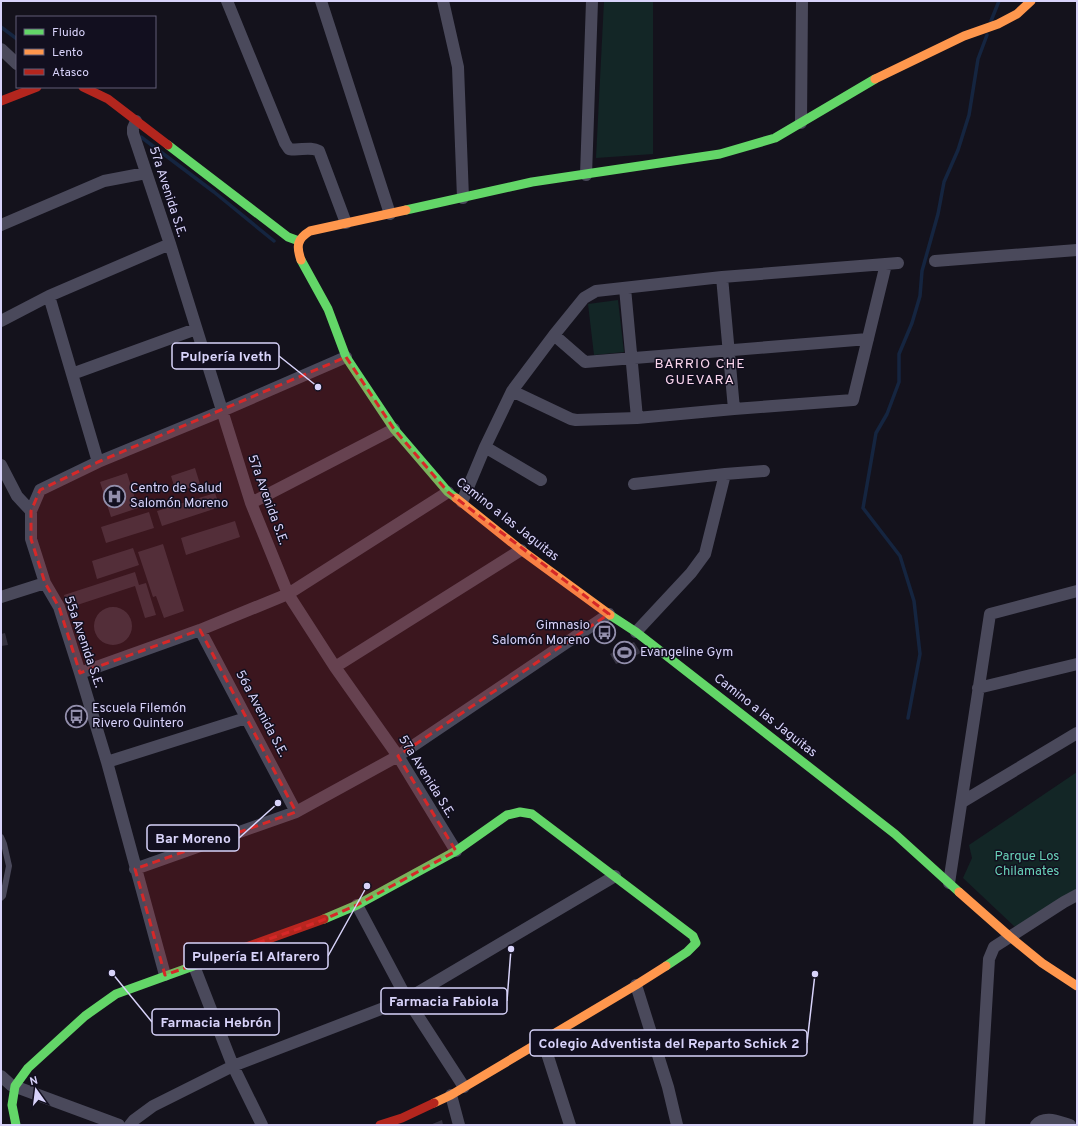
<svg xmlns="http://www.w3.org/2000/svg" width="1078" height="1126" font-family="Overpass,sans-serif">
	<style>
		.green { fill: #132626 }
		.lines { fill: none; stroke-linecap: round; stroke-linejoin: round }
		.stream { stroke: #152540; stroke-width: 3.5 }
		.building { fill: #33303e }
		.lane { stroke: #4a495b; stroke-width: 6 }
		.street { stroke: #4a495b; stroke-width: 12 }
		.fast { stroke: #63d668; stroke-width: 9 }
		.slow { stroke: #ff974d; stroke-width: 9 }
		.jam { stroke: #b3261e; stroke-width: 9 }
		.marked { fill: #d62828; fill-opacity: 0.2; stroke: #d62828; stroke-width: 3; stroke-dasharray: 8 5; stroke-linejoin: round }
		.labels { text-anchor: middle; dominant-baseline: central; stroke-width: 3; stroke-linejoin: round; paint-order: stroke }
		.street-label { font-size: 13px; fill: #d8d3fa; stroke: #120f1f }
		.poi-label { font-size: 13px; fill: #d8d3fa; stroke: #120f1f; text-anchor: start }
		.park-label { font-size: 13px; fill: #68d1b8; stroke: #120f1f }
		.neighbourhood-label { font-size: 14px; letter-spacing: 1px; fill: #fad5ec; stroke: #120f1f }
		.leader { fill: none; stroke: #d8d3fa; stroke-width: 1.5 }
		.callout-dot { fill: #d8d3fa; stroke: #120f1f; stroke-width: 1.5 }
		.callout { fill: #120f1f; stroke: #d8d3fa; stroke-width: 1.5 }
		.callout-label { font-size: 14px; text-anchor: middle; font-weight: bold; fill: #d8d3fa }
	</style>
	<rect width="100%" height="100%" fill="#14121c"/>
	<path class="green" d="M604 1H653V154L596 158Z
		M618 300 624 352 594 355 588 304Z
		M1077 772V891L1015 927 963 878 972 858 969 845Z"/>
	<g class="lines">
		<path class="stream" d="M991 21 999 1
			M1 27 17 39
			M141 137 214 192 274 241
			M908 718 920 654 914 601 900 556 863 508 876 433 887 414 899 382V354L912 323 920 296 922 271 938 214 944 182 958 150 969 115 978 59 987 35"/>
	</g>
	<path class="building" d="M195 468 200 484 176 492 171 476Z
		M127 473 138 508 111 517 100 482Z
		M215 493 220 507 162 526 157 511Z
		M149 512 154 528 106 543 101 527Z
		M235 521 240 537 186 555 181 538Z
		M163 544 184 611 164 618 156 596 153 597 138 552Z
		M133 548 139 565 97 579 92 561Z
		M135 572 139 585 146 583 156 615 145 618 135 586 68 608 64 595Z
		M94 626a19 19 0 1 1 38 0a19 19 0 1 1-38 0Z
		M5 633 8 645 1 646V634Z
		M634 642 641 653 616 664 610 654Z
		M442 1120 443 1125H430Z"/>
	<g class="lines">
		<path class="lane" d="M1 837 4 844 9 866 3 896 1 898"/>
		<path class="street" d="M227 1 285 143 289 149C300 151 310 146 319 151L346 223
			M321 1 390 214
			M443 1 458 67 463 198
			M1 49 17 64
			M136 121 133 128V133L170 244 251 503 288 594 335 667 398 756 456 851
			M801 123 802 1
			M586 175 592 1
			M1 225 104 181 146 173
			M935 261 1077 250
			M722 277 734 409
			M625 288 637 418
			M49 296 98 462
			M1 321 49 296 170 244
			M554 335 585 362 868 339
			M72 374 196 329
			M512 391 571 419 576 420 637 418 734 409 853 400 886 264
			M485 447 541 480
			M1 465 17 496 31 511V539L45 583 59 607 80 673 107 762 165 975
			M634 484 725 474 764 471
			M462 502 485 447 512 391 554 335 584 298 596 291 722 277 898 263
			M251 503 394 429
			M31 511 40 490 98 462 222 411 346 357
			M1 597 45 583
			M200 630 296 812
			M636 632 691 573 705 554 725 474
			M335 667 521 550
			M80 673 200 630 288 594 448 492
			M978 688 1077 664
			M107 762 246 718
			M962 802 1077 733
			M135 869 296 812 398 756 609 614
			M949 883 990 614 1077 591
			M357 905 407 999 464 1087
			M194 966 233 1066 262 1125
			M636 985 668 1087 677 1125
			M543 1041 570 1125
			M1 1076 11 1085 119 1125
			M451 1095 459 1125
			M130 1125 134 1120 153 1106 233 1066 407 999 615 876
			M979 1125 989 959 994 947 1064 902 1077 895
			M1036 1125C1045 1115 1059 1122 1070 1125"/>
		<path class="fast" d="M168 145 288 237 299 241
			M406 210 532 182 720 154 775 138 875 79
			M301 260 328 309 346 357 394 429 448 492 456 498
			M610 615 636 632 895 834 959 892
			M324 919 357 905 456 851 507 815 520 812 532 814 693 936 696 943 687 952 666 966
			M16 1125 12 1105 15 1086 28 1068 85 1016 116 994 210 960"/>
		<path class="slow" d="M875 79 964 36 998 24 1017 14 1031 1
			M301 260C296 246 297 239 310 231L406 210
			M456 498 521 550 610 615
			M959 892 1009 936 1042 963 1077 986
			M434 1103 451 1095 636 985 666 966"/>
		<path class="jam" d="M83 87 108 99 168 145
			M1 101 37 87
			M210 960 324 919
			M380 1125 402 1118 434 1103"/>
	</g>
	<path class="marked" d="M346 357 394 429 448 492 609 614 398 756 456 851 357 905 318 922 165 975 135 869 296 812 200 630 80 673 59 607 45 583 31 539V511L40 490 98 462Z"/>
	<defs>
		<symbol id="hospital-ring" viewBox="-11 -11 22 22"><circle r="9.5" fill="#120f1f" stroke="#938fac" stroke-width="1.5"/><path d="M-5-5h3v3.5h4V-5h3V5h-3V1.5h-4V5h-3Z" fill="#938fac"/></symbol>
		<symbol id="bus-ring" viewBox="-11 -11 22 22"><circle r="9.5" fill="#120f1f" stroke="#938fac" stroke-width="1.5"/><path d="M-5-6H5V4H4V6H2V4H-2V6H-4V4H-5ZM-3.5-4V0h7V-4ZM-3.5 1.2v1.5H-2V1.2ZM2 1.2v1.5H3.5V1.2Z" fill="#938fac"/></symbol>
		<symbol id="stadium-ring" viewBox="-11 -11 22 22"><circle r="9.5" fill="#120f1f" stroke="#938fac" stroke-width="1.5"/><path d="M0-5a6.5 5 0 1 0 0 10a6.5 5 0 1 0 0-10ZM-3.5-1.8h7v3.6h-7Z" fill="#938fac"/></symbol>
	</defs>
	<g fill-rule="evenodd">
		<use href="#hospital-ring" x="102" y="484" width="25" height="25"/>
		<use href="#bus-ring" x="592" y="620" width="25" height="25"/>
		<use href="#stadium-ring" x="612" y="640" width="25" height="25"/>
		<use href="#bus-ring" x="64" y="704" width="25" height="25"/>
	</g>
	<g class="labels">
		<g class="street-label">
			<text transform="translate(167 192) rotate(72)">57a Avenida S.E.</text>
			<text transform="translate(267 500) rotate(70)">57a Avenida S.E.</text>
			<text transform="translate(507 520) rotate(38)">Camino a las Jaguitas</text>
			<text transform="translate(83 642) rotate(71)">55a Avenida S.E.</text>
			<text transform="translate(261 714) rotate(62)">56a Avenida S.E.</text>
			<text transform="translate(765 716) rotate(38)">Camino a las Jaguitas</text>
			<text transform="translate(426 777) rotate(58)">57a Avenida S.E.</text>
		</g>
		<g class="poi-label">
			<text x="130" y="489">Centro de Salud<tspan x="130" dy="15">Salomón Moreno</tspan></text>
			<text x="590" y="626" text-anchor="end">Gimnasio<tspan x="590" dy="15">Salomón Moreno</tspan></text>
			<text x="640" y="653">Evangeline Gym</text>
			<text x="92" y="709">Escuela Filemón<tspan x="92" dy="15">Rivero Quintero</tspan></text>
		</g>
		<g class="park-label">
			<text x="1027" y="857">Parque Los<tspan x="1027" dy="15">Chilamates</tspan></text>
		</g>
		<g class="neighbourhood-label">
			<text x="700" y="364">BARRIO CHE<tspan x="700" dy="16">GUEVARA</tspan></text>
		</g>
	</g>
	<path class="leader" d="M318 387L279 356M278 803L239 838M367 886L328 956M511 949L507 1001M112 973L152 1022M815 974L807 1043"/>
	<g class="callout-dot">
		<circle cx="318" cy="387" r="4"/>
		<circle cx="278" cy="803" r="4"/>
		<circle cx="367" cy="886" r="4"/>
		<circle cx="511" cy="949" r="4"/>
		<circle cx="112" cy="973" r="4"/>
		<circle cx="815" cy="974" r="4"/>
	</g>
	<g class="callout">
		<rect x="172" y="343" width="107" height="26" rx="4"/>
		<rect x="147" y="825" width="92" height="26" rx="4"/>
		<rect x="184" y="943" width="144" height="26" rx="4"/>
		<rect x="381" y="988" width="126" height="26" rx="4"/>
		<rect x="152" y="1009" width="127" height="26" rx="4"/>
		<rect x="530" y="1030" width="277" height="26" rx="4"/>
	</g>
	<g class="callout-label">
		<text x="226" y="361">Pulpería Iveth</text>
		<text x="193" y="843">Bar Moreno</text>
		<text x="256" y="961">Pulpería El Alfarero</text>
		<text x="444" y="1006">Farmacia Fabiola</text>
		<text x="216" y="1027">Farmacia Hebrón</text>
		<text x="669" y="1048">Colegio Adventista del Reparto Schick 2</text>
	</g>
	<rect width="1078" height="1126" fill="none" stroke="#d8d3fa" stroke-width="4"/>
	<rect x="16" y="16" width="140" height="72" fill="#120f1f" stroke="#615d77"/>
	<rect x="24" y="29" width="20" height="6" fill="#63d668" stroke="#615d77"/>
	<text x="52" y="36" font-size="12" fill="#d8d3fa">Fluido</text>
	<rect x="24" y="49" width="20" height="6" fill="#ff974d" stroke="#615d77"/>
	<text x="52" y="56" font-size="12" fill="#d8d3fa">Lento</text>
	<rect x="24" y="69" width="20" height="6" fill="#b3261e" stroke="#615d77"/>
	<text x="52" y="76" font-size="12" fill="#d8d3fa">Atasco</text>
	<g transform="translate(36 1090) rotate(346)" stroke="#120f1f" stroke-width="3" paint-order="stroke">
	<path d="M0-3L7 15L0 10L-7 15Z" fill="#d8d3fa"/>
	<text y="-6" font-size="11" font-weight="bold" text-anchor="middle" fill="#d8d3fa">N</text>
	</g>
</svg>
